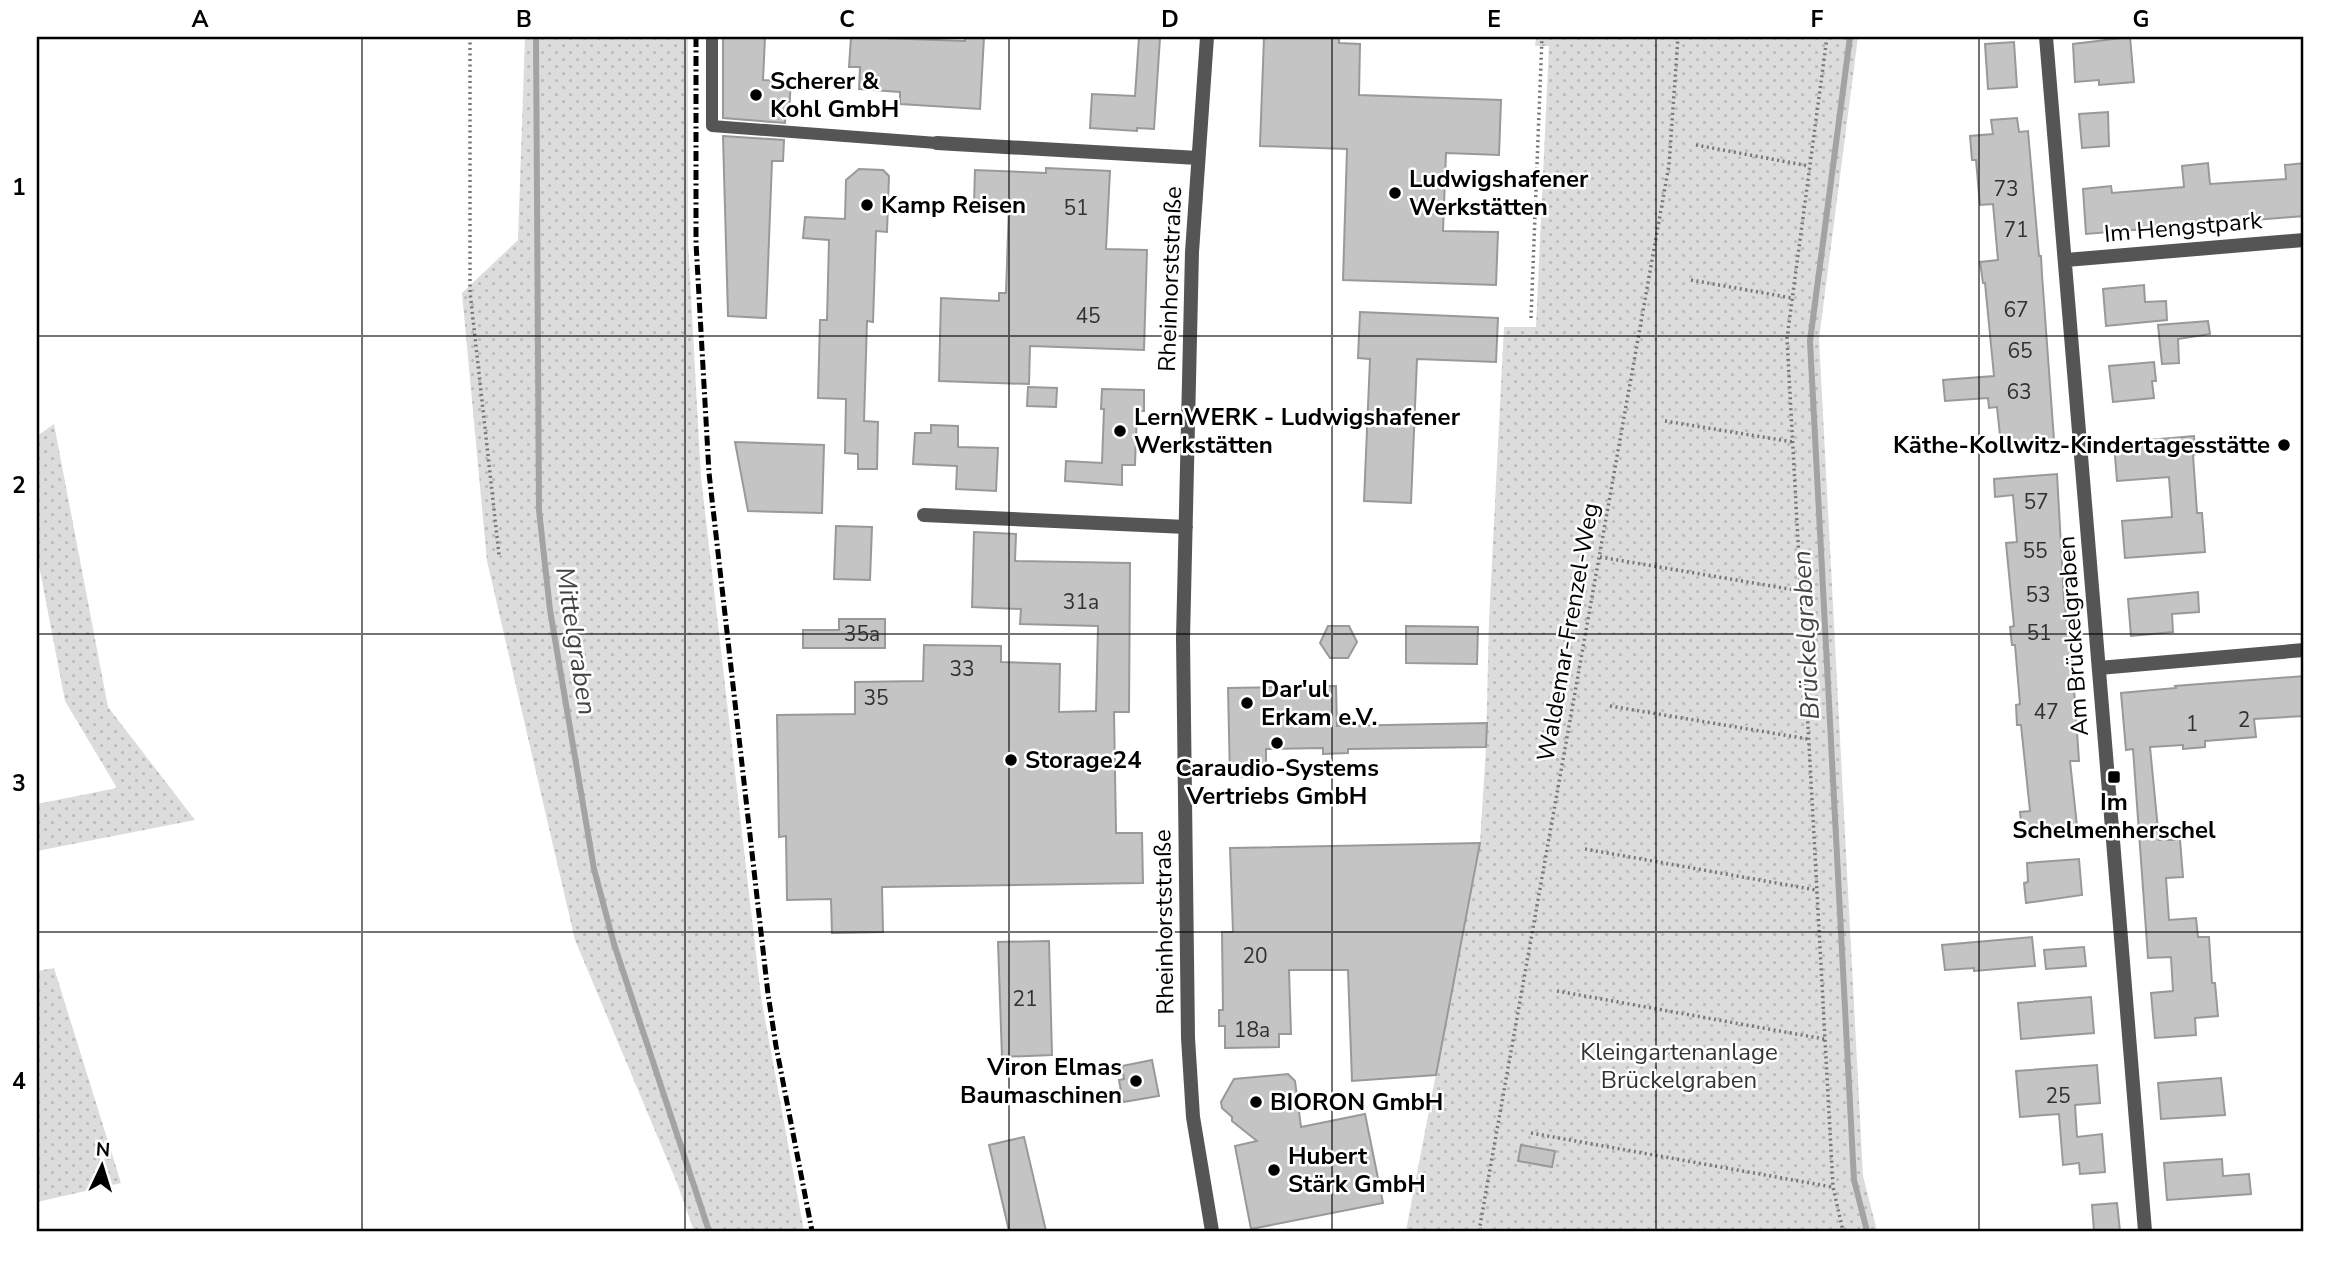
<svg xmlns="http://www.w3.org/2000/svg" width="2341" height="1268" font-family="'Nunito Sans',sans-serif">
	<style>
		.green { fill: url(#green-dots) }
		.lines { fill: none; stroke-linecap: round; stroke-linejoin: round }
		.stream { stroke: #a3a3a3; stroke-width: 6 }
		.building { fill: #c4c4c4; stroke: #999; stroke-width: 2 }
		.path { stroke: #777; stroke-width: 3.5; stroke-dasharray: 2 3.5; stroke-linecap: butt }
		.service { stroke: #555; stroke-width: 12 }
		.minor { stroke: #555; stroke-width: 14 }
		.tertiary { stroke: #555; stroke-width: 14 }
		.rail { stroke: #000; stroke-width: 5; stroke-dasharray: 10 3.5 2 3.5; stroke-linecap: butt }
		.grid { fill: none; stroke: #000; stroke-width: 2; stroke-opacity: 0.55 }
		.poi-dot { fill: #000; stroke: #fff; stroke-width: 2.5 }
		.labels { text-anchor: middle; dominant-baseline: central; stroke-width: 5; stroke-linejoin: round; paint-order: stroke }
		.number-label { font-size: 21px; fill: #313131 }
		.poi-label { font-size: 24px; font-weight: bold; fill: #000; stroke: #fff; text-anchor: start }
		.street-label { font-size: 24px; fill: #000; stroke: #fff }
		.park-label { font-size: 24px; fill: #333; stroke: #fff }
		.water-label { font-size: 26px; font-style: italic; fill: #444; stroke: #fff }
		.neatline { fill: none; stroke: #000; stroke-width: 2.5 }
		.grid-label { font-size: 23px; text-anchor: middle; font-weight: bold; fill: #000 }
	</style>
	<defs>
		<pattern id="green-dots" width="8" height="8" patternUnits="userSpaceOnUse" patternTransform="scale(1.75)"><rect width="8" height="8" fill="#dcdcdc"/><path d="M2 2h.1M6 6h.1" fill="none" stroke="#bbb" stroke-width="1.8" stroke-linecap="round"/></pattern>
	</defs>
	<rect width="100%" height="100%" fill="#fff"/>
	<path class="green" d="M525 37H688V243L701 477 761 997 804 1231H694L677 1183 575 940 487 561 462 293 518 240Z
		M1536 37H1858L1819 339 1863 1176 1877 1231H1406L1480 843 1486 747 1489 620 1504 327H1536L1549 46H1535Z
		M54 424 108 707 195 820 37 851V804L117 788 65 701 37 555V436Z
		M54 968 121 1183 37 1202V971Z"/>
	<g class="lines">
		<path class="stream" d="M536 37 539 510 550 610 594 869 614 944 709 1231
			M1850 37 1810 341 1854 1180 1867 1231"/>
	</g>
	<path class="building" d="M723 37H765L763 80 791 81 789 112H786L785 123 723 118Z
		M851 37 965 41V37H984L980 109 900 104V92L859 89 860 67H849Z
		M1139 37 1160 38 1154 129 1137 128V131L1090 128 1092 94 1135 96Z
		M1264 37H1339V43L1360 44 1359 95 1501 100 1499 155 1446 153 1443 231 1498 232 1496 285 1343 280 1347 149 1260 146Z
		M2130 37 2134 82 2099 85V80L2075 82 2073 44Z
		M2014 42 2017 87 1988 89 1985 44Z
		M2108 112 2109 146 2082 148 2079 114Z
		M2017 118 2019 132 2028 131 2039 256H2041L2042 275 2054 440 2001 445 1997 407 1989 408 1988 398 1945 401 1943 380 1994 376 1985 283H1983L1980 262 1998 260 1993 204 1980 205 1976 160H1972L1970 136 1993 134 1991 120Z
		M723 136 784 140 783 161H772L766 318 728 316Z
		M2208 163 2210 184 2286 179 2285 165 2304 163V216L2086 234 2083 189 2111 186 2112 193 2184 187 2182 166Z
		M1046 168 1110 171 1106 249 1147 250 1144 350 1030 346 1029 384 939 381 941 298 999 301V293H1006L1009 205 974 204 975 170 1046 173Z
		M859 169 883 170 889 176 887 232 876 231 873 322 867 321 864 421 878 422 877 469H858V454L845 453 846 399 818 398 820 320H827L829 240 803 238 805 217 845 219 846 180Z
		M2144 285 2145 302 2166 301 2167 320 2106 326 2103 289Z
		M1360 312 1498 318 1496 362 1417 359 1411 503 1364 501 1370 359 1358 358Z
		M2208 321 2210 334 2178 339 2179 363 2162 364 2158 325Z
		M2154 362 2156 381H2152L2154 398 2113 402 2109 366Z
		M1028 387 1057 388 1056 407 1027 406Z
		M1102 389 1144 390V411H1137L1135 465H1122V485L1065 481 1066 461 1102 463 1104 409H1101Z
		M931 425 958 426V447L998 448 996 491 956 489 957 466 913 464 915 433H931Z
		M2194 436 2196 454 2193 455 2197 513H2202L2205 552 2125 558 2122 521 2172 517 2169 477 2117 481 2114 443Z
		M735 442 824 445 822 513 748 511Z
		M2057 474 2064 600 2072 659 2079 761H2070L2077 826 2022 831 2020 812 2030 811 2021 725H2017L2016 705 2020 704 2015 645H2012L2010 627 2014 626 2006 543 2017 542 2013 495 1995 497 1994 479Z
		M836 526 872 527 870 580 834 579Z
		M974 532 1016 534 1015 561 1130 563 1129 712H1114L1116 833H1142L1143 883 882 887 883 932 832 933 831 899 787 900 786 836 779 837 777 715 855 714V682L923 681 924 645 1001 646V662L1060 664 1059 712 1096 711 1098 626 1020 624 1021 609 972 607Z
		M2198 592 2199 612 2172 614 2173 632 2131 636 2128 599Z
		M839 619H885V648H803V630H839Z
		M1328 626H1349L1357 642 1348 658H1330L1320 643Z
		M1406 626 1478 627 1477 664 1406 663Z
		M2304 676V716L2254 719 2256 737 2205 741V747L2183 749V745L2150 747 2159 840H2180L2183 877 2166 878 2169 920 2196 918 2198 937H2209L2212 983H2215L2218 1016 2195 1018 2196 1035 2155 1038 2151 993 2173 991 2171 957 2148 958 2133 749 2126 750 2121 693 2176 688 2175 686Z
		M1336 686 1337 726 1487 723 1486 747 1348 749V753L1323 754V748L1266 749V776L1230 777 1228 688Z
		M1480 843 1436 1075 1352 1081 1348 970H1289L1291 1034H1279V1047L1225 1048V1026H1219V1010H1223L1222 932H1233L1230 848Z
		M2079 859 2082 895 2026 903 2024 883 2028 882 2027 863Z
		M2032 937 2035 966 1974 971V968L1945 970 1942 945Z
		M1049 941 1052 1055 1002 1057 998 942Z
		M2084 947 2086 966 2046 969 2044 950Z
		M2091 997 2094 1033 2021 1039 2018 1003Z
		M1152 1060 1159 1096 1123 1102 1119 1080 1124 1079 1122 1066Z
		M2097 1065 2100 1103 2075 1105 2077 1137 2102 1134 2105 1172 2080 1174 2079 1163 2063 1165 2059 1114 2020 1117 2016 1071Z
		M1288 1074 1295 1081 1301 1127 1365 1114 1383 1203 1251 1229 1235 1146 1257 1141 1232 1121V1117L1222 1108 1221 1102 1234 1079Z
		M2221 1078 2225 1115 2161 1119 2158 1083Z
		M1024 1137 1046 1231H1009L989 1145Z
		M1521 1145 1555 1151 1552 1167 1518 1161Z
		M2222 1159 2223 1176 2249 1174 2251 1194 2167 1200 2164 1163Z
		M2117 1203 2120 1231H2094L2092 1205Z"/>
	<g class="lines">
		<path class="path" d="M470 37V292L499 555
			M1827 37 1787 338 1833 1187 1843 1231
			M1696 145 1809 166
			M1691 280 1792 298
			M1531 318 1542 37
			M1665 421 1793 442
			M1600 557 1801 591
			M1610 706 1808 739
			M1585 849 1816 890
			M1557 991 1824 1039
			M1531 1133 1832 1187
			M1479 1231 1669 165 1678 37"/>
		<path class="service" d="M712 37V126L937 143"/>
		<path class="minor" d="M2046 37C2082 435 2111 833 2145 1231
			M937 143 1198 158
			M2066 260 2304 240
			M924 515 1186 527
			M1183 639 1192 252 1207 37
			M2099 668 2304 650"/>
		<path class="tertiary" d="M1183 639 1188 1038 1193 1117 1212 1231"/>
		<path class="rail" d="M696 37V243L709 473 768 994 776 1046 812 1231"/>
	</g>
	<path class="grid" d="M362 37V1231M685 37V1231M1009 37V1231M1332 37V1231M1656 37V1231M1979 37V1231M37 336H2304M37 634H2304M37 932H2304"/>
	<g class="poi-dot">
		<circle cx="756" cy="95" r="7"/>
		<circle cx="1395" cy="193" r="7"/>
		<circle cx="867" cy="205" r="7"/>
		<circle cx="1120" cy="431" r="7"/>
		<circle cx="2284" cy="445" r="7"/>
		<circle cx="1247" cy="703" r="7"/>
		<circle cx="1277" cy="743" r="7"/>
		<circle cx="1011" cy="760" r="7"/>
		<rect x="2107" y="770" width="14" height="14" rx="3.5"/>
		<circle cx="1136" cy="1081" r="7"/>
		<circle cx="1256" cy="1102" r="7"/>
		<circle cx="1274" cy="1170" r="7"/>
	</g>
	<g class="labels">
		<g class="number-label">
			<text x="2006" y="189">73</text>
			<text x="1076" y="208">51</text>
			<text x="2016" y="230">71</text>
			<text x="2016" y="310">67</text>
			<text x="1088" y="316">45</text>
			<text x="2020" y="351">65</text>
			<text x="2019" y="392">63</text>
			<text x="2036" y="502">57</text>
			<text x="2035" y="551">55</text>
			<text x="2038" y="595">53</text>
			<text x="1081" y="602">31a</text>
			<text x="2039" y="633">51</text>
			<text x="862" y="634">35a</text>
			<text x="962" y="669">33</text>
			<text x="876" y="698">35</text>
			<text x="2046" y="712">47</text>
			<text x="2244" y="720">2</text>
			<text x="2192" y="724">1</text>
			<text x="1255" y="956">20</text>
			<text x="1025" y="999">21</text>
			<text x="1252" y="1030">18a</text>
			<text x="2058" y="1096">25</text>
		</g>
		<g class="poi-label">
			<text x="770" y="81">Scherer &amp;<tspan x="770" dy="28">Kohl GmbH</tspan></text>
			<text x="1409" y="179">Ludwigshafener<tspan x="1409" dy="28">Werkstätten</tspan></text>
			<text x="881" y="205">Kamp Reisen</text>
			<text x="1134" y="417">LernWERK - Ludwigshafener<tspan x="1134" dy="28">Werkstätten</tspan></text>
			<text x="2270" y="445" text-anchor="end">Käthe-Kollwitz-Kindertagesstätte</text>
			<text x="1261" y="689">Dar'ul<tspan x="1261" dy="28">Erkam e.V.</tspan></text>
			<text x="1025" y="760">Storage24</text>
			<text x="1277" y="768" text-anchor="middle">Caraudio-Systems<tspan x="1277" dy="28">Vertriebs GmbH</tspan></text>
			<text x="2114" y="802" text-anchor="middle">Im<tspan x="2114" dy="28">Schelmenherschel</tspan></text>
			<text x="1122" y="1067" text-anchor="end">Viron Elmas<tspan x="1122" dy="28">Baumaschinen</tspan></text>
			<text x="1270" y="1102">BIORON GmbH</text>
			<text x="1288" y="1156">Hubert<tspan x="1288" dy="28">Stärk GmbH</tspan></text>
		</g>
		<g class="street-label">
			<text transform="translate(2183 227) rotate(-5)">Im Hengstpark</text>
			<text transform="translate(1170 279) rotate(-88)">Rheinhorststraße</text>
			<text transform="translate(1568 632) rotate(-80)">Waldemar-Frenzel-Weg</text>
			<text transform="translate(2073 636) rotate(-94)">Am Brückelgraben</text>
			<text transform="translate(1164 922) rotate(-91)">Rheinhorststraße</text>
		</g>
		<g class="park-label">
			<text x="1679" y="1052">Kleingartenanlage<tspan x="1679" dy="28">Brückelgraben</tspan></text>
		</g>
		<g class="water-label">
			<text transform="translate(1806 635) rotate(-93)">Brückelgraben</text>
			<text transform="translate(576 641) rotate(81)">Mittelgraben</text>
		</g>
	</g>
	<rect width="2341" height="1268" fill="none" stroke="#ffffff" stroke-width="77"/>
	<g transform="translate(102 1166) rotate(4)" stroke="#ffffff" stroke-width="5" paint-order="stroke">
	<path d="M0-5L12 26L0 18L-12 26Z" fill="#000000"/>
	<text y="-10" font-size="19" font-weight="bold" text-anchor="middle" fill="#000000">N</text>
	</g>
	<rect x="38" y="38" width="2264" height="1192" class="neatline"/>
	<g class="grid-label">
		<text x="200" y="27">A</text>
		<text x="524" y="27">B</text>
		<text x="847" y="27">C</text>
		<text x="1170" y="27">D</text>
		<text x="1494" y="27">E</text>
		<text x="1817" y="27">F</text>
		<text x="2141" y="27">G</text>
		<text x="19" y="195">1</text>
		<text x="19" y="493">2</text>
		<text x="19" y="791">3</text>
		<text x="19" y="1089">4</text>
	</g>
</svg>
